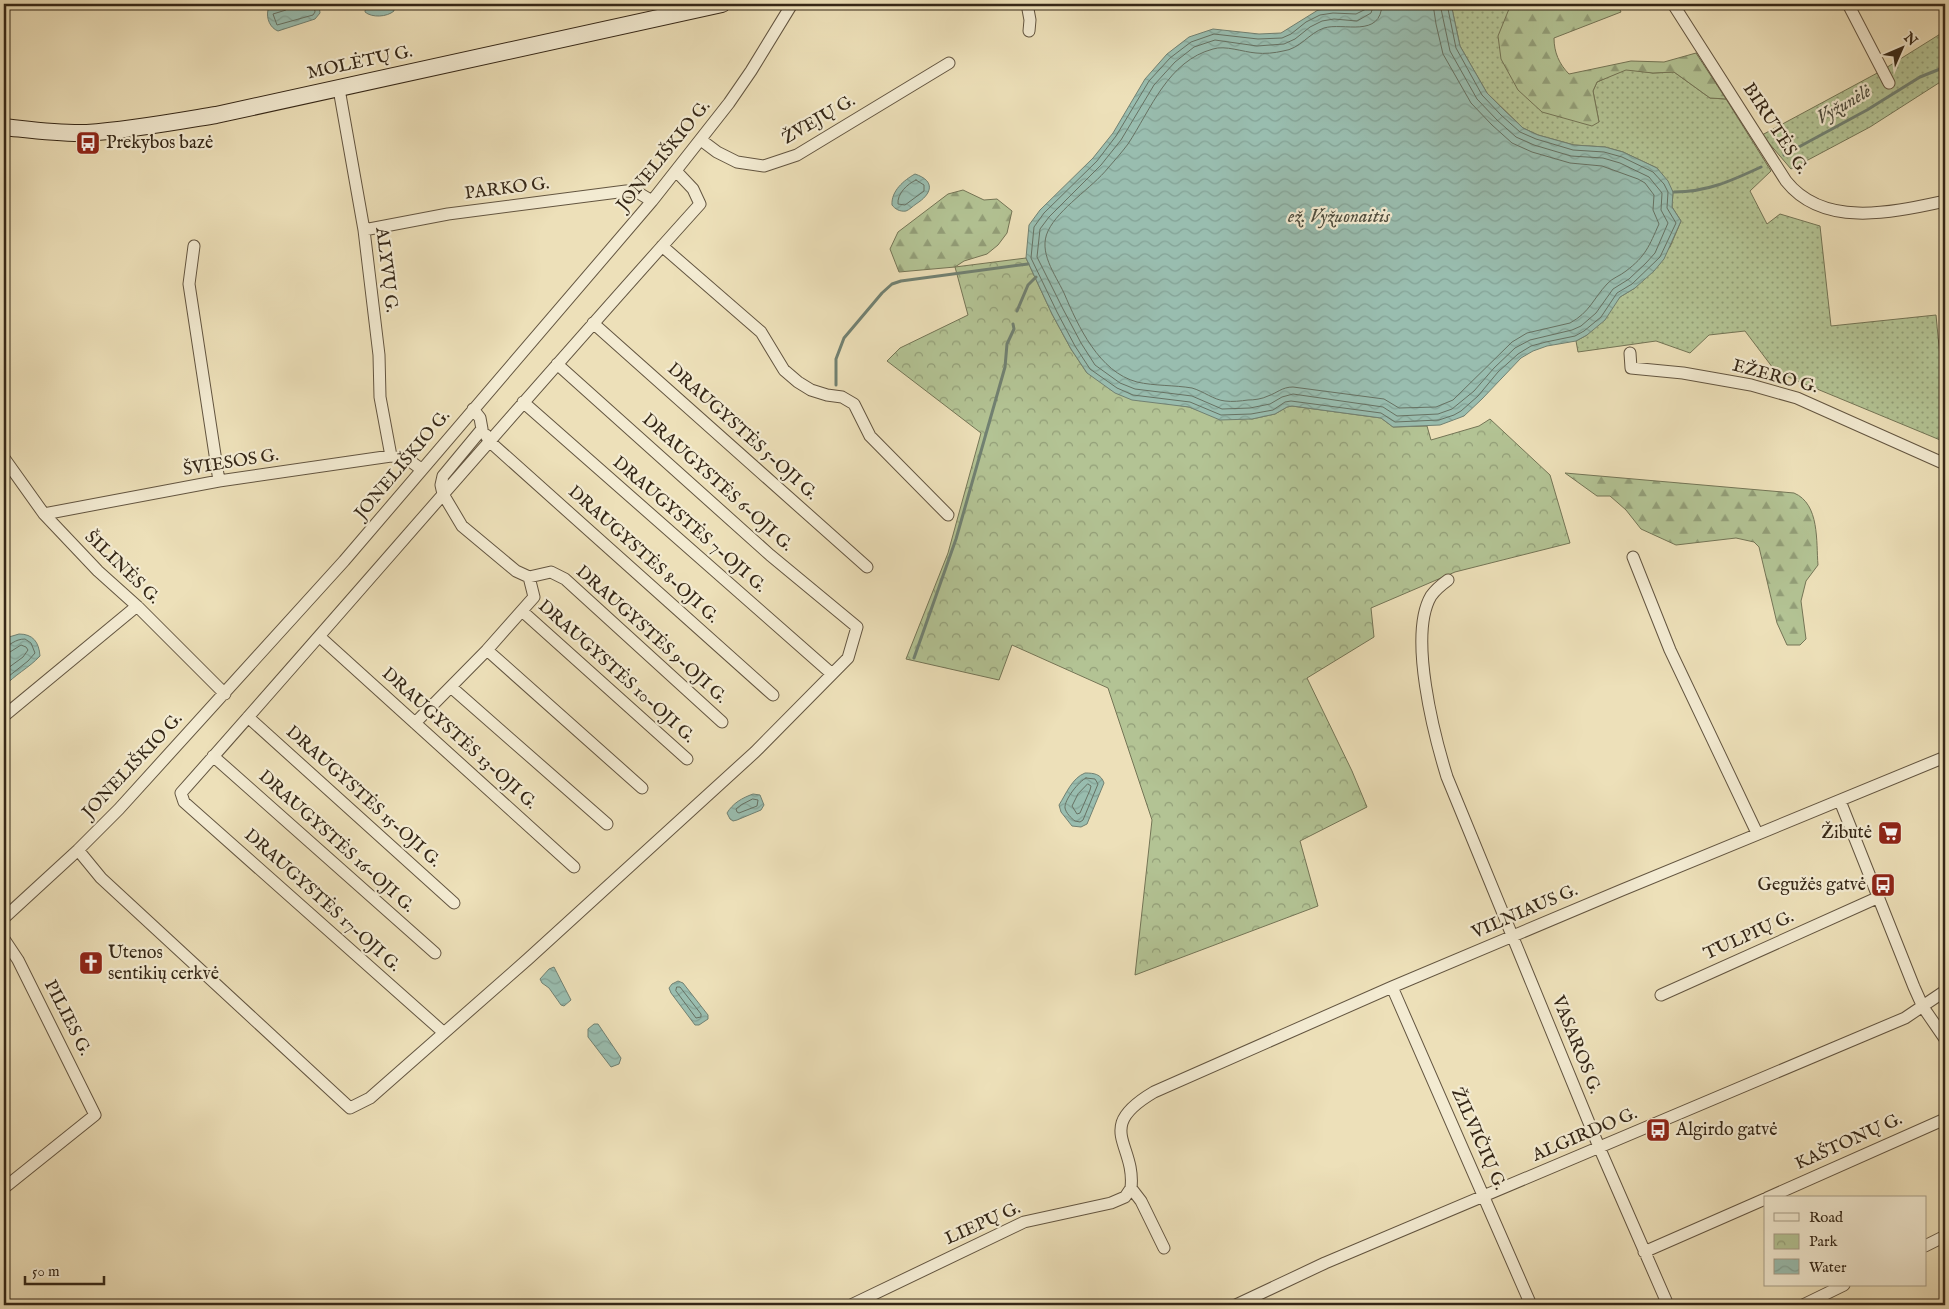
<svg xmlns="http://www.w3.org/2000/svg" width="1949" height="1309" font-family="'IM FELL English',serif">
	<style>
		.grass { fill: url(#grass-dots); stroke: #747556 }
		.forest { fill: url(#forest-firs); stroke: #747556 }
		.park { fill: url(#park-crowns); stroke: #747556 }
		.water { fill: url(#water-waves); stroke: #718172 }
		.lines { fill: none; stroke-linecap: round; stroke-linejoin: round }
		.shore { stroke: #677263; stroke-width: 1 }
		.stream { stroke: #718172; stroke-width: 3 }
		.street-casing { stroke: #635540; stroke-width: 13 }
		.secondary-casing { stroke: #352717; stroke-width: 18 }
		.street { stroke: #f3ebd2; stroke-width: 11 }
		.secondary { stroke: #f3ebd2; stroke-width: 16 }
		.labels { text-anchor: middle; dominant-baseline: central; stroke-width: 4.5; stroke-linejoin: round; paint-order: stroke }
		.street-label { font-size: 18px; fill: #352717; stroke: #f3ebd2 }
		.poi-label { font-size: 18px; fill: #352717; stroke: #f3ebd2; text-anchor: start }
		.water-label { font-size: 19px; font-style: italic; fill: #4e4c3d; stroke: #f3ebd2 }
	</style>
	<defs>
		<pattern id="grass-dots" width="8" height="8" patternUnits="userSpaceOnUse" patternTransform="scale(1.25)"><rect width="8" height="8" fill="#b3c394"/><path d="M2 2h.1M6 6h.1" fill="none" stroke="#929e78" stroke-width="1.8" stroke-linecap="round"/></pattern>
		<pattern id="forest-firs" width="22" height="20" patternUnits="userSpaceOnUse" patternTransform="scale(1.25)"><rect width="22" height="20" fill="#b3c394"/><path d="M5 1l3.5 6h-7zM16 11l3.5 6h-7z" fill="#929e78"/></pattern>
		<pattern id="park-crowns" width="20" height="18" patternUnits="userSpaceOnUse" patternTransform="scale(1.25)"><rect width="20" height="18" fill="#b3c394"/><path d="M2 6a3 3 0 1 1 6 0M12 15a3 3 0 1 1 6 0" fill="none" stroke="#929e78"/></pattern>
		<pattern id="water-waves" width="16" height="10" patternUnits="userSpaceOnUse" patternTransform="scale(1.25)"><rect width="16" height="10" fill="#99bdaf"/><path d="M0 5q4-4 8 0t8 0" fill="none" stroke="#84a296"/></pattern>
	</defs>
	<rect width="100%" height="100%" fill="#ede0b9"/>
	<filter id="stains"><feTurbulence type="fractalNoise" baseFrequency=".004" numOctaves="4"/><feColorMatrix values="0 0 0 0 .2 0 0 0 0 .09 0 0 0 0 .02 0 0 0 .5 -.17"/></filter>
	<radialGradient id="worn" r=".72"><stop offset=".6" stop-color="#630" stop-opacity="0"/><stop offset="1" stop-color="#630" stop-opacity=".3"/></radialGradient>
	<path class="grass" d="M1451 4H1511L1599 122 1593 91 1597 82 1626 69 1653 73 1674 72 1710 98 1726 99 1771 171 1750 191 1767 224 1780 214 1820 226 1831 326 1936 315 1945 409V442L1776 372 1745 331 1709 335 1690 353 1656 341 1578 352 1576 341 1587 335 1620 297 1635 288 1670 247 1681 221 1672 207 1673 192 1657 168 1623 152 1605 147 1574 145 1538 135 1523 128 1487 93 1460 46Z
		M1945 31V79L1870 127 1791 169 1762 135 1881 71Z"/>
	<path class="forest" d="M1511 4H1617L1621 12 1554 38C1554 52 1559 64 1569 74L1631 61 1664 62 1696 53 1726 99 1710 98 1674 72 1653 73 1626 70 1597 82 1593 91 1599 122 1592 126 1542 112 1518 90 1501 59 1498 36Z
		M963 190 984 200 997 199 1012 211 1007 233 998 245 987 254 964 261 955 267 899 272 890 249 898 232 948 194Z
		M1565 473 1794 493C1820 504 1816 542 1818 565L1806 581 1801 601 1806 639 1800 645H1787L1777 623 1759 547 1754 542 1736 538 1676 545 1641 529 1626 510 1610 496H1597Z"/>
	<path class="park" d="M1026 258 1052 314 1071 349 1087 373 1165 403 1189 407 1200 411 1252 419 1275 414 1287 407 1292 406 1381 418 1393 427 1427 426 1431 440 1479 426 1490 419 1550 475 1570 543 1455 572 1371 608 1374 637 1307 678 1352 771 1367 807 1300 841 1318 906 1135 975 1152 820 1108 688 1012 645 999 680 906 659 948 553 981 433 887 361 900 348 968 315 955 267Z"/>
	<path class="water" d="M292 4H319L320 13 315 19 278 31C270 28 266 18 268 10Z
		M366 4H393L394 11C387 17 372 18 365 12Z
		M1367 4H1451L1460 46 1487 93 1505 111 1523 128 1538 135 1574 145 1605 147 1623 152 1657 168 1668 181 1673 192 1672 207 1681 221 1664 259 1654 271 1635 288 1620 297 1605 320 1587 335 1576 341 1547 346 1533 351 1521 358 1482 399 1464 416 1440 425 1393 427 1381 418 1292 406 1287 407 1275 414 1252 419 1220 420 1189 407 1132 400 1115 393 1087 373 1071 349 1052 314 1026 258 1029 225 1040 210 1093 158 1113 133 1145 79 1167 54 1189 37 1213 29 1259 34 1281 33 1318 10 1333 8 1355 9Z
		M915 174C936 181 932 194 916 204 913 206 909 210 906 211 900 212 895 209 892 205 891 191 904 180 915 174Z
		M19 634C33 634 39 642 40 656 29 668 14 675 4 687V644L9 637Z
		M1085 773C1094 773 1101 774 1104 783L1087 824 1081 827 1072 826 1061 812 1059 805C1066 794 1072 778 1085 773Z
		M753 794 760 795 764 805 761 810 737 820 733 821 730 819 727 813C733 803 742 798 753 794Z
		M554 967 571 1000 564 1006 561 1005 549 988 542 983 540 979 549 969Z
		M678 981 683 983 708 1015V1019L699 1025H695L671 993 669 988 672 984Z
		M594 1024H598L621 1058 619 1064 611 1067 588 1037V1029Z"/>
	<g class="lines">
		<path class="shore" d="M288 4 286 10 273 14 277 25 313 15 315 12 314 4
			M1368 4 1366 9 1356 14 1333 13 1320 15 1306 22 1291 34 1282 38 1258 39 1214 34 1191 42 1170 58 1149 81 1116 136 1097 161 1044 213 1034 227 1031 258 1057 312 1075 346 1090 369 1117 388 1133 395 1190 402 1221 415 1251 414 1273 410 1285 402 1291 401 1381 413 1395 422 1439 420 1454 415 1461 411 1478 396 1498 372 1518 354 1531 346 1546 342 1575 336 1584 331 1601 317 1617 293 1632 284 1660 257 1676 223 1667 208 1668 192 1664 184 1653 172 1622 157 1604 152 1573 150 1536 139 1520 132 1501 115 1482 95 1456 48 1447 4
			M1374 4 1371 13 1357 21 1334 19 1322 21 1310 27 1295 39 1284 44 1257 46 1215 40 1194 47 1175 62 1154 85 1121 140 1101 165 1049 217 1040 229 1037 257 1063 309 1081 343 1095 365 1120 383 1135 389 1192 396 1222 409 1250 408 1270 404 1282 397 1293 394 1383 407 1397 416 1438 414 1452 409 1474 391 1494 368 1515 348 1530 340 1572 330 1581 326 1596 313 1613 289 1629 279 1646 263 1655 253 1668 223 1661 210 1662 193 1649 177 1620 163 1603 158 1571 156 1534 145 1516 137 1497 120 1477 99 1450 51 1440 4
			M1382 4C1381 39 1343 22 1324 28 1309 33 1300 49 1283 51 1275 53 1264 54 1256 53 1243 52 1225 45 1213 49 1168 61 1151 109 1128 144 1122 152 1115 160 1108 168 1092 188 1059 208 1048 231 1038 252 1055 274 1064 293 1078 326 1099 372 1137 382 1154 386 1174 385 1192 388 1203 391 1214 400 1225 401 1232 402 1241 401 1248 400 1254 400 1262 399 1268 396 1277 393 1282 387 1293 387L1384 399 1399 408 1436 407 1453 400 1512 342 1527 333 1570 323C1590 312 1593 299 1607 284 1612 278 1620 276 1626 271 1646 256 1649 246 1659 224L1653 210 1654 195 1645 183 1638 179 1602 166 1570 163 1532 152 1512 143 1492 125 1471 103 1443 54 1436 24 1433 4
			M916 180 924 185V191L905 205 898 204C897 194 907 184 916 180Z
			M4 646C11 646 14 639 25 639L31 643 35 653 28 661 4 680
			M4 653 10 652 21 645 26 647 28 650 23 657 4 671
			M1086 778 1095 779 1098 784 1083 820 1080 822 1075 821C1071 818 1066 813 1065 808 1064 800 1079 781 1086 778Z
			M1088 784 1091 786 1090 790 1080 813 1077 814 1072 806 1078 794Z
			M753 799 758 800 757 806 739 813 737 812 736 809 741 805Z
			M677 987H680L701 1014V1017L696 1018 676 991Z"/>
		<path class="stream" d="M1784 155 1867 110 1920 77 1945 67
			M1674 192C1707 192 1731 181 1761 167
			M1017 311 1028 285 1036 277
			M836 385V359L844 338 882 293 892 284 901 281 1028 264
			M914 658 956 539 1005 367 1007 344 1014 329 1013 324"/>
		<defs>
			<path id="street" d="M1027 4 1030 20 1029 31
				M1673 4 1786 181C1824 229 1894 212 1945 201
				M1848 4 1889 83
				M339 89 364 230 379 355 380 397 391 456
				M701 140 717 152 737 162 764 166 797 155 949 63
				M364 230 448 214 626 191 637 192 652 201
				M194 246 189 284 219 481
				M662 246 761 332 784 370 798 382 811 390 827 395 842 397 854 404 870 436 948 515
				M593 323 867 567
				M1630 353 1631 368 1683 373 1751 385 1797 398 1945 464
				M523 402 832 674
				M473 409 480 418 482 429 443 476 441 485 443 494 462 526 516 571 529 577 551 572 565 579 722 722
				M486 435 489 441 773 695
				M4 458 44 514 98 571 137 606 225 694
				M44 514 219 481 391 456 406 458 421 469
				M1633 557 1670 650 1757 833
				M1448 580C1441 585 1436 589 1431 596 1408 635 1434 735 1447 777L1599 1147 1668 1305
				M522 611 687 759
				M320 637 574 867
				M487 650 642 788
				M451 687 607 824
				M4 716 137 606
				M248 717 454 903
				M415 723 487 650 534 597 529 577
				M213 756 435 953
				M1840 801 1914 987 1923 1007 1945 1039
				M78 850 101 878 350 1108 370 1098 528 959 755 752 848 658 857 627 770 555 557 364
				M4 918 78 850 119 809 344 561 652 201 729 103 751 71 792 4
				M4 939 18 960 95 1115 4 1188
				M1392 987 1531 1305
				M1661 995 1879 897
				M443 1032 184 802 181 793C355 597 525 398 700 204L693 189 676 171
				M1767 1198 1945 1119
				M1925 1246 1945 1236
				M1164 1248 1141 1201 1131 1188C1136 1143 1093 1128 1154 1092L1392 987 1622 890 1945 757
				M1644 1252 1765 1199
				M851 1305 1024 1222 1111 1203 1125 1197 1131 1188
				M1236 1305 1325 1263 1905 1018 1945 991
				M1803 1305 1844 1285"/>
			<path id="secondary" d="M4 127C32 130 59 134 87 133 131 130 174 122 216 115L722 4"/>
		</defs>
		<use href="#street" class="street-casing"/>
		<use href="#secondary" class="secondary-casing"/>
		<use href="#street" class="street"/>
		<use href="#secondary" class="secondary"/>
	</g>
	<defs>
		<symbol id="bus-square" viewBox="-11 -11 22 22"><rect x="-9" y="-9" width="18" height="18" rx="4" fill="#8f2418" stroke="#f3ebd2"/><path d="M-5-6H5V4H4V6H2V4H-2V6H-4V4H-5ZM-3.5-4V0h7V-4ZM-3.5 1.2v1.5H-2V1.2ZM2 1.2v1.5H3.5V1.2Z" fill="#fff"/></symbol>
		<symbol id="supermarket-square" viewBox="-11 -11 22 22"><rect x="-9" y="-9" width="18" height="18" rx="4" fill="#8f2418" stroke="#f3ebd2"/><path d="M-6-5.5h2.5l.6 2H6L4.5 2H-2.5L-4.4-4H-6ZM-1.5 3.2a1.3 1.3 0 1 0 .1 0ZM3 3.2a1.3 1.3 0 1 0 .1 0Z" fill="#fff"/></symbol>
		<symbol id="church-square" viewBox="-11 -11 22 22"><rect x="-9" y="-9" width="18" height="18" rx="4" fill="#8f2418" stroke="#f3ebd2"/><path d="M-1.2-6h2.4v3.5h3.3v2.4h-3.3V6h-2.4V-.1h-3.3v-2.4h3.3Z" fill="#fff"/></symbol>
	</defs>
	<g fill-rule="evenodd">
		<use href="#bus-square" x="74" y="129" width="28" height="28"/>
		<use href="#supermarket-square" x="1876" y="819" width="28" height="28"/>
		<use href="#bus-square" x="1869" y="871" width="28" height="28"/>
		<use href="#church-square" x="77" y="949" width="28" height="28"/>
		<use href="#bus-square" x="1644" y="1116" width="28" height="28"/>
	</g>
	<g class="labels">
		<g class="street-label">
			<text transform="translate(360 63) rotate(-12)">MOLĖTŲ G.</text>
			<text transform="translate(819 120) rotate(-30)">ŽVEJŲ G.</text>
			<text transform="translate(1775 129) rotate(57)">BIRUTĖS G.</text>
			<text transform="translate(664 156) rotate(-51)">JONELIŠKIO G.</text>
			<text transform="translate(507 189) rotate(-7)">PARKO G.</text>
			<text transform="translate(386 270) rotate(83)">ALYVŲ G.</text>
			<text transform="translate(1775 377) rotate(15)">EŽERO G.</text>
			<text transform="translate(742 432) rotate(42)">DRAUGYSTĖS 5-OJI G.</text>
			<text transform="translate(231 463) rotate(-9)">ŠVIESOS G.</text>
			<text transform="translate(403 465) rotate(-50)">JONELIŠKIO G.</text>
			<text transform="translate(717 483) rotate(42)">DRAUGYSTĖS 6-OJI G.</text>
			<text transform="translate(689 525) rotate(41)">DRAUGYSTĖS 7-OJI G.</text>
			<text transform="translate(643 555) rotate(42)">DRAUGYSTĖS 8-OJI G.</text>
			<text transform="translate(122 568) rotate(44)">ŠILINĖS G.</text>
			<text transform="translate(651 635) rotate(42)">DRAUGYSTĖS 9-OJI G.</text>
			<text transform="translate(616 672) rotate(42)">DRAUGYSTĖS 10-OJI G.</text>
			<text transform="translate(459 739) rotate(42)">DRAUGYSTĖS 13-OJI G.</text>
			<text transform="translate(133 766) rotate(-47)">JONELIŠKIO G.</text>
			<text transform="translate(363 797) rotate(42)">DRAUGYSTĖS 15-OJI G.</text>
			<text transform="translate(336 842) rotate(42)">DRAUGYSTĖS 16-OJI G.</text>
			<text transform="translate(322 901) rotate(42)">DRAUGYSTĖS 17-OJI G.</text>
			<text transform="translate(1525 912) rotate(-23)">VILNIAUS G.</text>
			<text transform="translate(1749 936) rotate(-24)">TULPIŲ G.</text>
			<text transform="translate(67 1018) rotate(63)">PILIES G.</text>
			<text transform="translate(1576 1045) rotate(68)">VASAROS G.</text>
			<text transform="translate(1585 1135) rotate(-23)">ALGIRDO G.</text>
			<text transform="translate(1478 1139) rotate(66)">ŽILVIČIŲ G.</text>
			<text transform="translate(1849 1142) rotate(-24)">KAŠTONŲ G.</text>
			<text transform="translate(983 1224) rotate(-24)">LIEPŲ G.</text>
		</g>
		<g class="poi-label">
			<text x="106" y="143">Prekybos bazė</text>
			<text x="1872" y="833" text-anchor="end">Žibutė</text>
			<text x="1866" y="885" text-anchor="end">Gegužės gatvė</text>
			<text x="108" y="953">Utenos<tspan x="108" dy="21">sentikių cerkvė</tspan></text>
			<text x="1676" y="1130">Algirdo gatvė</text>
		</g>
		<g class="water-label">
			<text transform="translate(1844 105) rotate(-30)">Vyžunėlė</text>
			<text x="1339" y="217">ež. Vyžuonaitis</text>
		</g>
	</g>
	<rect width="1949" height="1309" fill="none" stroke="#ede0b9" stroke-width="20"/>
	<rect x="5" y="5" width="1939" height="1299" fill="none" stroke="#352717" stroke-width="2.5"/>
	<rect x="10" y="10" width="1929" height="1289" fill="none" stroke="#352717"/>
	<rect x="1764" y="1196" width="162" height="90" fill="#f3ebd2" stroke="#a79d87"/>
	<rect x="1774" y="1213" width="25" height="8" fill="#f3ebd2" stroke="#a79d87"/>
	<text x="1809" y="1222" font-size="15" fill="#352717">Road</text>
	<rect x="1774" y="1234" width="25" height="15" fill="url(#park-crowns)" stroke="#a79d87"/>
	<text x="1809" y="1246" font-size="15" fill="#352717">Park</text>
	<rect x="1774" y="1259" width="25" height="15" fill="url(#water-waves)" stroke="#a79d87"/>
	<text x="1809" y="1272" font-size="15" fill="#352717">Water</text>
	<g transform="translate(1902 48) rotate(45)" stroke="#f3ebd2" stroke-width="4" paint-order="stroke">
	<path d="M0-4L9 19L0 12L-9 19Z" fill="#352717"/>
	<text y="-8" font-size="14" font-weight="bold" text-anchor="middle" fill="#352717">N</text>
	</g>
	<path d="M25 1276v8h79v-8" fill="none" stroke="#352717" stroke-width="2.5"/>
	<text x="32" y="1276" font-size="15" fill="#352717" stroke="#f3ebd2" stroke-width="4" paint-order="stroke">50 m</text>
	<rect width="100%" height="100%" filter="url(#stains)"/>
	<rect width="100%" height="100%" fill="url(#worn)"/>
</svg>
